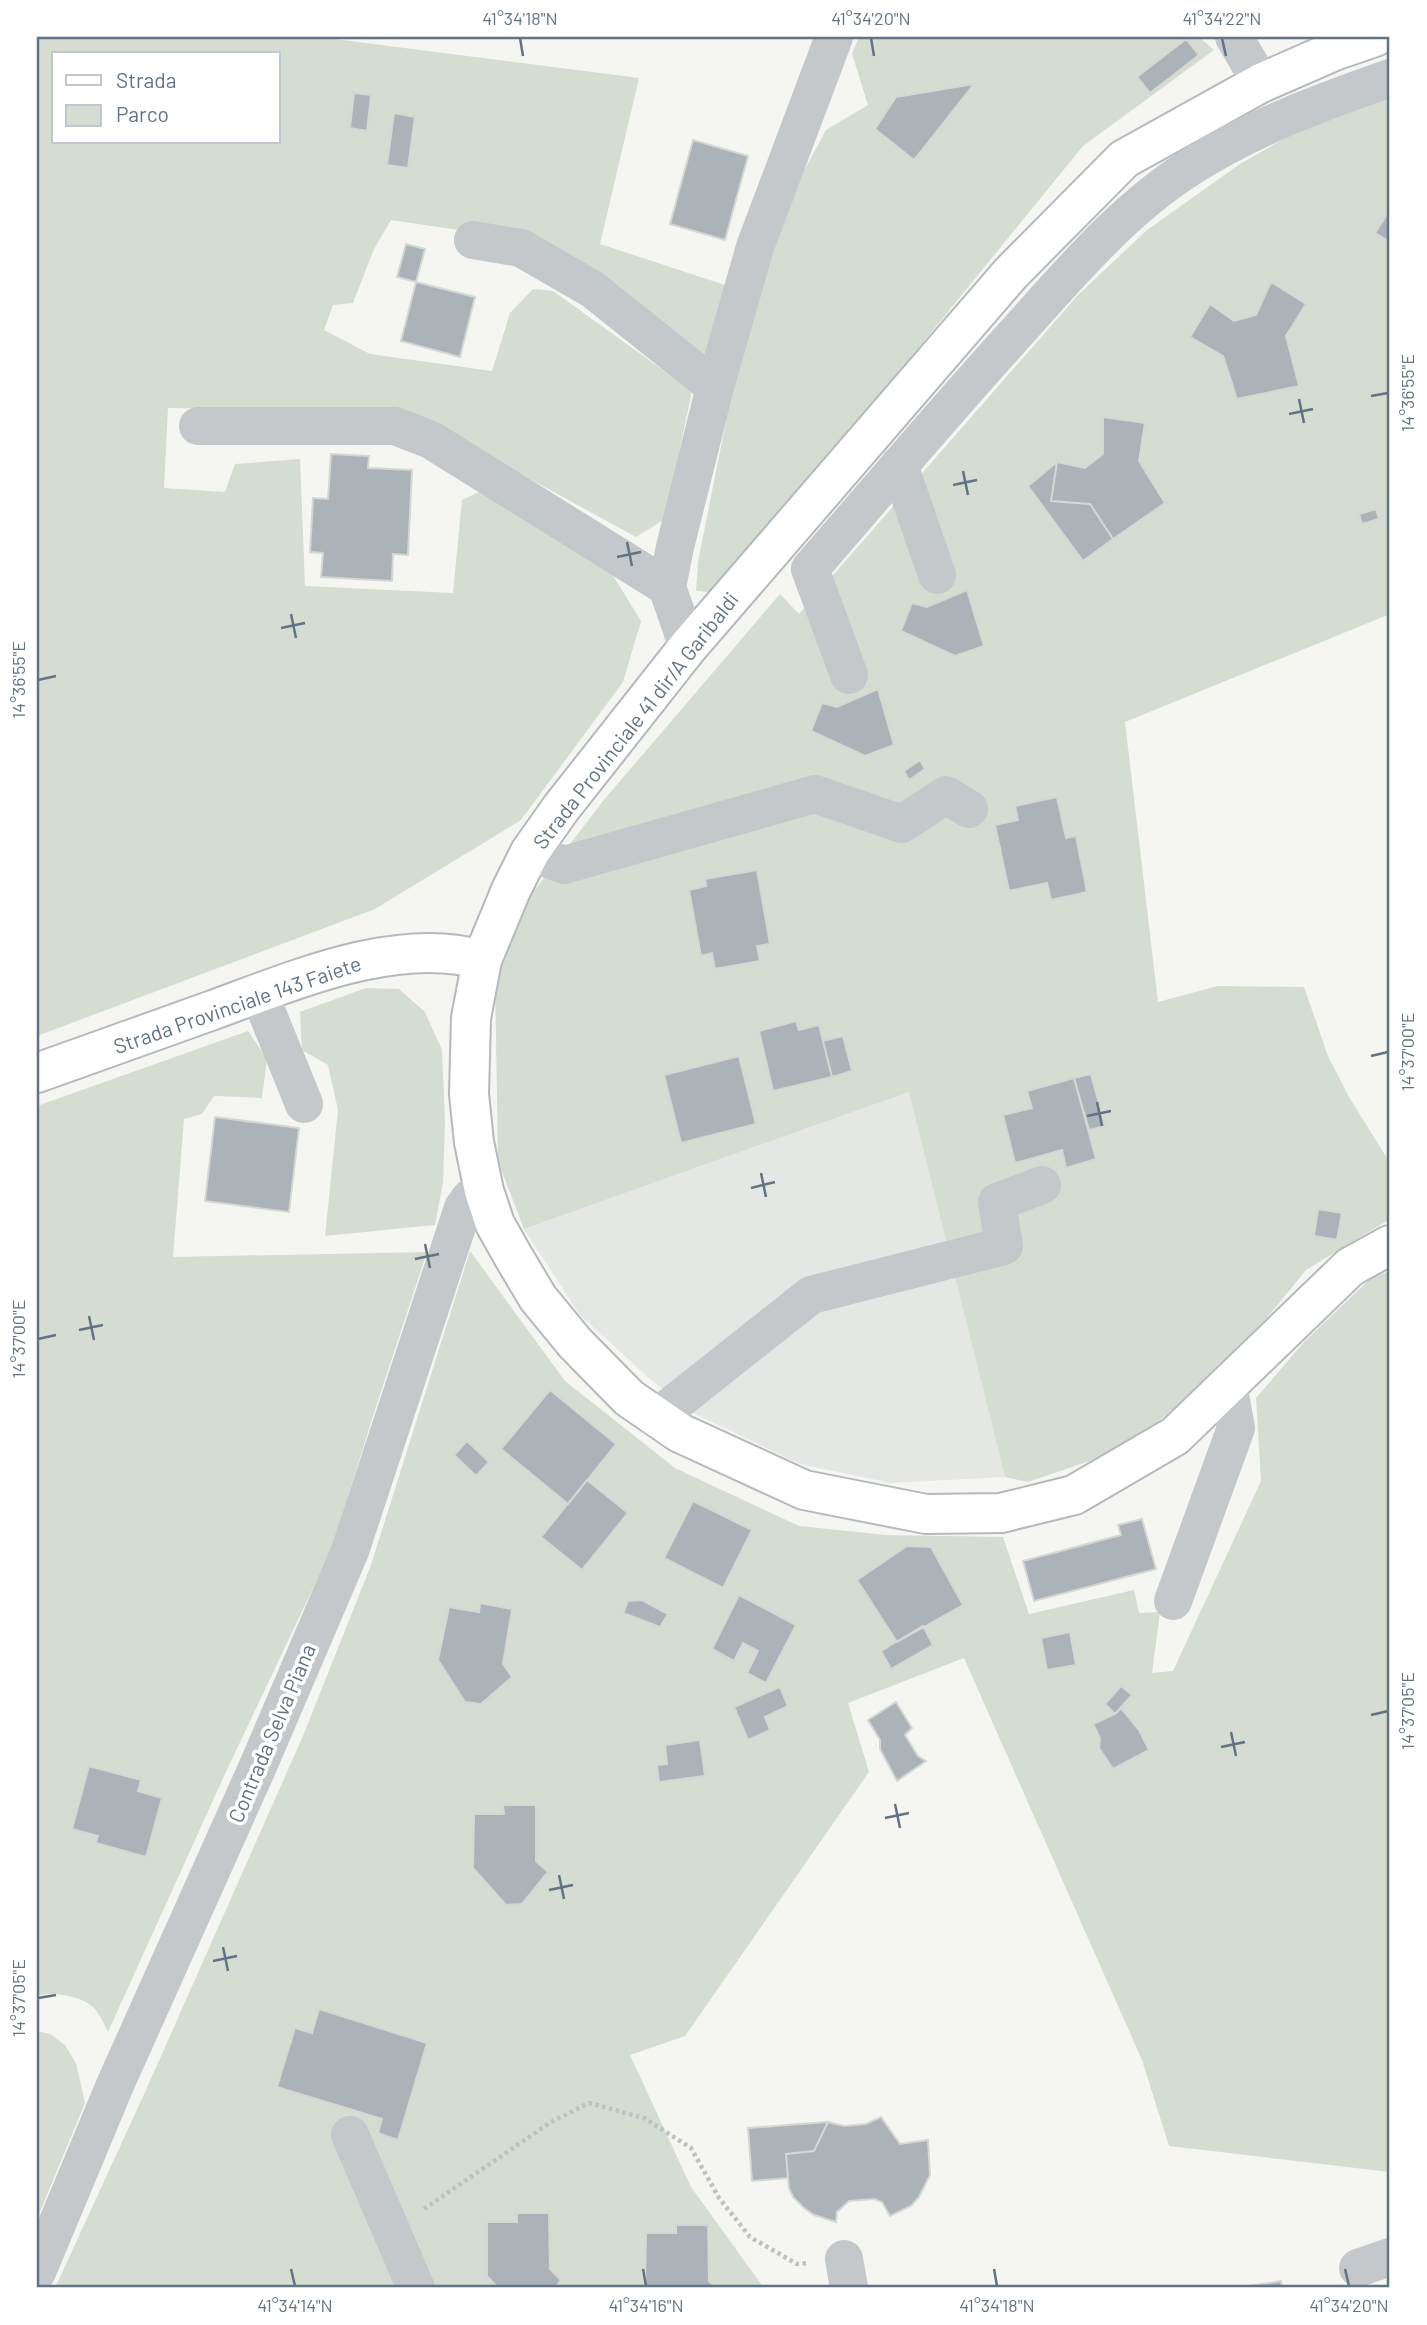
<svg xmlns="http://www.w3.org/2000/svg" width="1427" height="2325" font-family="Barlow,sans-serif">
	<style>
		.built { fill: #e5e7e4 }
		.green { fill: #d5ddd2; fill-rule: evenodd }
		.building { fill: #abb3b8; stroke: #d6d6d4; stroke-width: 2 }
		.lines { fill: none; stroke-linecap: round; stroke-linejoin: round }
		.major-casing { stroke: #b5b9bd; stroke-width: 42 }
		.path { stroke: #bec0c2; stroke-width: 4.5; stroke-dasharray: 3.5 3.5; stroke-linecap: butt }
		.minor { stroke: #c4c8cb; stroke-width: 38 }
		.major { stroke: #fff; stroke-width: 38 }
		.ticks { fill: none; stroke: #627484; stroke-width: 2.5 }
		.labels { text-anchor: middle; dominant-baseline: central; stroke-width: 7; stroke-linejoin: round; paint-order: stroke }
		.street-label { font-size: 21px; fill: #627484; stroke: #fff }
		.neatline { fill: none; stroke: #627484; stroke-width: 2.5 }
		.ticks-label { font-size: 18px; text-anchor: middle; fill: #627484 }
	</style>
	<rect width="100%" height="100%" fill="#f5f5f1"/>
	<path class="built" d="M909 1092 1005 1477 891 1483 800 1464 695 1414 651 1380 580 1315 524 1229Z"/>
	<path class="green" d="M37 37H319L639 78 600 244 728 286 705 363 520 239 391 220 374 249 353 303 333 305 324 330 370 354 492 371 510 313 533 289 553 291 692 391 665 519 636 537 409 413 168 408 164 488 225 492 235 464 300 459 305 586 453 593 462 500 481 491 609 569 641 621 623 682 521 820 375 909 37 1036ZM54 54H278V142H54Z
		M859 37H1199L1214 50 1083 146 719 593 696 591 698 562 734 381 786 204 826 130 868 105 852 54Z
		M1390 97V614L1125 722 1158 1002 1218 986 1304 987 1328 1056 1349 1097 1385 1155 1390 1160V1219L1306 1270 1254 1334 1188 1399 1116 1452 1028 1482 1005 1477 909 1092 524 1229 498 1161 495 975 518 912 603 801 780 594 799 614 1078 295 1147 230 1240 164 1294 133Z
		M366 988 399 989 425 1012 442 1050 445 1121 443 1183 435 1225 325 1236 338 1110 328 1065 302 1050 300 1012Z
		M248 1031 267 1059 262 1098 214 1096 202 1114 184 1119 173 1257 427 1252 373 1416 332 1548 224 1776 108 2032C104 2024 99 2013 93 2007 81 1996 52 1991 37 1996V1106Z
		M470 1251 565 1381 675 1468 799 1526 886 1535 1003 1537 1029 1614 1134 1590 1139 1613 1160 1612 1152 1673 1173 1671 1261 1481 1256 1398 1305 1341 1371 1278 1390 1271V2172L1169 2146 1142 2060 964 1658 848 1703 869 1772 685 2036 630 2055 691 2187 764 2288H55L146 2090 303 1736 371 1565Z
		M37 2031 50 2034 65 2045 76 2063 85 2103 37 2219Z"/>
	<path class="building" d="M1186 39 1199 55 1150 93 1137 77Z
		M974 84 914 160 875 129 896 97Z
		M354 93 371 95 367 131 350 128Z
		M394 113 415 117 408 168 387 165Z
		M693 140 748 156 725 240 670 224Z
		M1390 210V242L1375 233Z
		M406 244 425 249 416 282 397 277Z
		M416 282 475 297 460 357 401 341Z
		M1271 282 1306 304 1286 336 1299 386 1237 399 1223 356 1190 337 1210 304 1234 321 1256 315Z
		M1103 417 1145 423 1139 461 1165 503 1113 539 1090 504 1051 501 1057 462 1085 468 1103 454Z
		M331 454 369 456 368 468 412 470 408 555 393 554 392 581 321 577 323 553 310 552 313 498 328 499Z
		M1057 462 1051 501 1090 504 1113 539 1083 561 1028 486Z
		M1376 509 1379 519 1362 524 1359 514Z
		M967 590 984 646 955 656 901 631 912 603 927 607Z
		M878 689 894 745 865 756 811 731 822 703 837 707Z
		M920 760 925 769 909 780 904 771Z
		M1057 797 1066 838 1076 836 1087 892 1051 900 1047 883 1009 891 995 825 1018 820 1015 806Z
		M757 870 770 944 757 946 760 961 715 969 712 953 701 956 689 890 706 886 705 879Z
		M796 1021 799 1030 819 1025 832 1077 773 1091 759 1031Z
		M843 1036 852 1071 832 1077 823 1041Z
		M739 1056 756 1124 681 1143 664 1075Z
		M1091 1074 1105 1126 1089 1130 1074 1078Z
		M1074 1078 1096 1159 1066 1168 1062 1150 1015 1163 1003 1115 1032 1108 1027 1091Z
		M215 1117 299 1128 289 1212 205 1201Z
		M1318 1209 1342 1213 1337 1240 1314 1236Z
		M550 1390 616 1444 568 1504 501 1449Z
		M467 1441 489 1462 476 1476 454 1455Z
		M587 1480 628 1513 582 1570 541 1537Z
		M693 1501 752 1530 723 1588 664 1558Z
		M1142 1519 1156 1569 1034 1601 1023 1561 1121 1535 1118 1525Z
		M907 1546 931 1547 963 1605 897 1642 857 1580Z
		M739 1595 796 1625 766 1683 747 1673 758 1651 743 1643 734 1661 712 1649Z
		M642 1600 668 1614 660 1627 623 1613 628 1601Z
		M480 1603 512 1609 503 1664 512 1677 481 1704 465 1702 438 1660 449 1607 479 1612Z
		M923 1626 933 1645 891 1669 881 1651Z
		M1070 1632 1076 1665 1047 1670 1041 1638Z
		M1121 1686 1132 1695 1115 1714 1105 1704Z
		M780 1687 788 1706 765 1717 770 1730 748 1740 734 1707Z
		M896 1702 912 1728 905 1735 918 1756 926 1761 897 1781 880 1749V1740L868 1720Z
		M1121 1708 1139 1730 1149 1750 1113 1769 1099 1748 1100 1738 1093 1724 1115 1714Z
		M700 1740 705 1776 659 1782 657 1765 667 1764 665 1745Z
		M89 1766 141 1780 138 1791 162 1798 146 1857 96 1843 98 1836 72 1829Z
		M503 1805H536V1861L548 1872 522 1904 506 1905 473 1868 474 1814H504Z
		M319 2009 427 2043 398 2140 378 2133 382 2119 277 2087 295 2028 312 2033Z
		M881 2117 900 2144 928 2140 930 2175 919 2197 911 2206 890 2216 882 2202 874 2199 849 2201 837 2212 836 2222 814 2215 804 2208 793 2197 789 2188 786 2154 814 2151 828 2122 844 2126 866 2124Z
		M828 2122 814 2151 786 2154 788 2178 752 2181 748 2128Z
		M517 2213H549L550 2269 561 2280 555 2288H498L487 2276V2222H517Z
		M676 2225H708L709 2281 716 2288H645L646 2233H676Z
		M1281 2281 1282 2288H1247L1249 2286Z"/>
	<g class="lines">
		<defs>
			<path id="major" d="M1375 37 1334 51 1261 83 1124 159 1011 273 688 647 561 808 530 852 511 890 482 960 471 1018 469 1094 474 1142 484 1191 495 1224 513 1256 538 1298 575 1343 629 1398 680 1433 804 1490 926 1514 1001 1513 1074 1495 1175 1436 1350 1267 1390 1245
				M37 1073C96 1052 154 1031 213 1010 293 981 397 935 482 960"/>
		</defs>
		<use href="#major" class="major-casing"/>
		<path class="path" d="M424 2209 551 2122 589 2103 644 2118 691 2148 719 2198 750 2237 797 2264 808 2263"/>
		<path class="minor" d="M1234 37 1261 83
			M473 240 521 248 592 289 715 387
			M198 426H395L431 440 667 587
			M899 465 937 575
			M688 647 667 587 675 547 715 387 755 247 834 37
			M849 675 810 569C882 486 952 403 1026 322 1077 265 1127 207 1192 166 1253 127 1322 102 1390 78
			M530 852 564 865 815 794 902 824 946 795 969 809
			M259 993 304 1104
			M656 1418 811 1295 1004 1246 997 1202 1042 1185
			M1173 1601 1236 1428 1228 1384
			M350 2135 416 2288
			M844 2259 849 2288
			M1358 2268 1390 2257
			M37 2272 115 2085 258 1766 350 1551 463 1208 471 1197 484 1191"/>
		<use href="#major" class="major"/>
	</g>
	<path class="ticks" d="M520 38 523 56M871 38 874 56M1222 38 1226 56M1371 396 1388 393M1299 399 1304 423M1289 414 1313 409M963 471 968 495M953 485 977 480M627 542 632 566M617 557 641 552M291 614 296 638M281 628 305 623M38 680 56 676M1371 1056 1388 1052M1097 1102 1102 1126M1087 1116 1111 1111M761 1173 766 1197M751 1188 775 1182M425 1244 430 1268M415 1259 439 1254M89 1316 94 1340M79 1330 103 1325M38 1339 56 1335M1371 1715 1388 1711M1231 1732 1236 1756M1221 1747 1245 1742M895 1804 900 1828M885 1818 909 1813M559 1875 564 1899M549 1890 573 1885M223 1947 228 1971M213 1961 237 1956M38 1998 56 1995M291 2269 295 2286M643 2269 646 2286M994 2269 997 2286M1345 2269 1349 2286"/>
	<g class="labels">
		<g class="street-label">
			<text transform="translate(635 720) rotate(-52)">Strada Provinciale 41 dir/A Garibaldi</text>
			<text transform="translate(237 1004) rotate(-19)">Strada Provinciale 143 Faiete</text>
			<text transform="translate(271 1733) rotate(-67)">Contrada Selva Piana</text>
		</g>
	</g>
	<rect width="1427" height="2325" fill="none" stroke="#ffffff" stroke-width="77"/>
	<rect x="52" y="52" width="228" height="91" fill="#ffffff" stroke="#c0c7ce" stroke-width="2"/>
	<rect x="66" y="75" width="35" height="10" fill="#ffffff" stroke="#c0c7ce" stroke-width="2"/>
	<text x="116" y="88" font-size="21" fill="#627484">Strada</text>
	<rect x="66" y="105" width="35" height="21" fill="#d5ddd2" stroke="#c0c7ce" stroke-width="2"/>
	<text x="116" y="122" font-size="21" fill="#627484">Parco</text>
	<rect x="38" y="38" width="1350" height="2248" class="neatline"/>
	<g class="ticks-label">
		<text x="520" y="25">41°34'18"N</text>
		<text x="871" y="25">41°34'20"N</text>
		<text x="1222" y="25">41°34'22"N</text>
		<text transform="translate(1408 393) rotate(-90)" y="6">14°36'55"E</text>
		<text transform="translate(19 680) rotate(-90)" y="6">14°36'55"E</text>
		<text transform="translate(1408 1052) rotate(-90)" y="6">14°37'00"E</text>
		<text transform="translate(19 1339) rotate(-90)" y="6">14°37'00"E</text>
		<text transform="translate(1408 1711) rotate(-90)" y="6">14°37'05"E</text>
		<text transform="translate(19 1998) rotate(-90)" y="6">14°37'05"E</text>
		<text x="295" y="2312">41°34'14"N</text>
		<text x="646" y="2312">41°34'16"N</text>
		<text x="997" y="2312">41°34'18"N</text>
		<text x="1349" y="2312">41°34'20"N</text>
	</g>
</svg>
